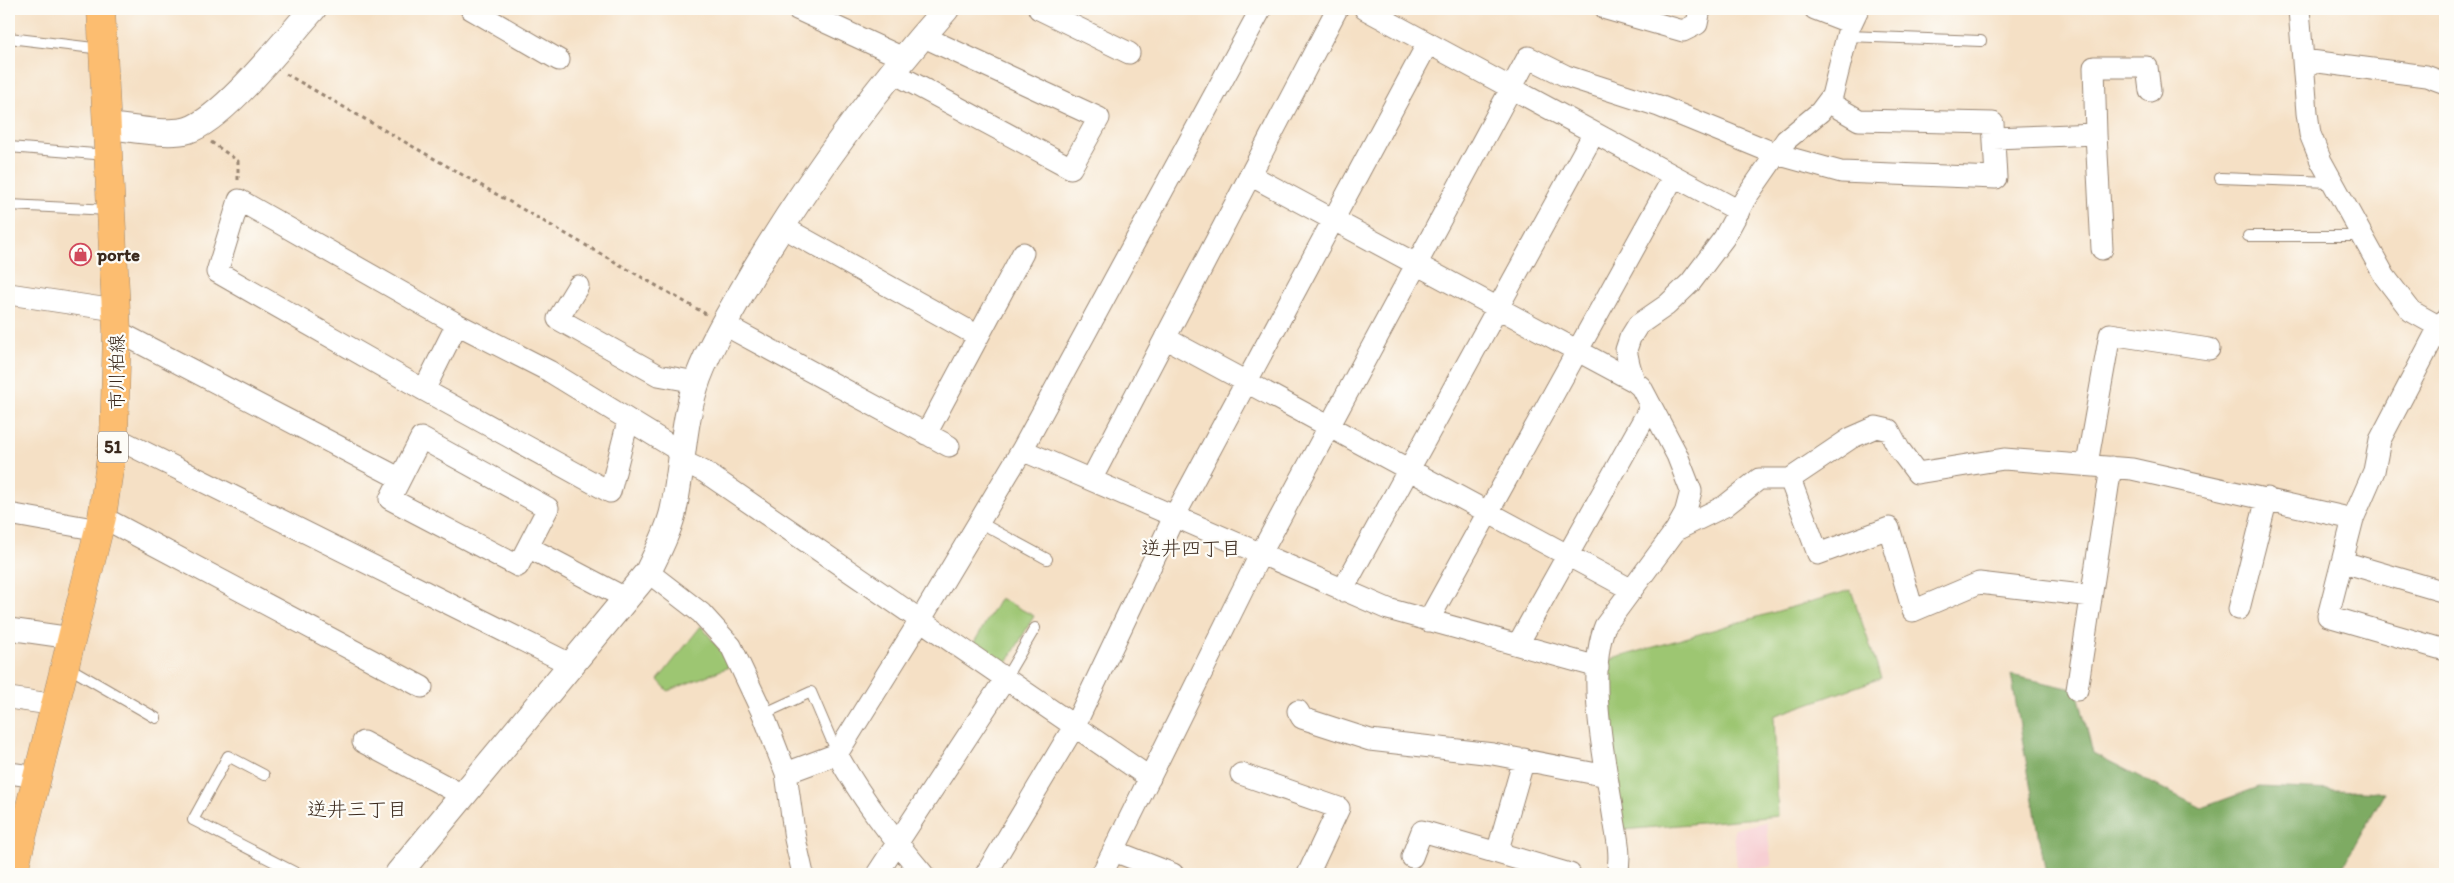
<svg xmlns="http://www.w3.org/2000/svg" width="2454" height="883" font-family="Itim,'Klee One',sans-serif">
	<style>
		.built { fill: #f7cfd3 }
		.green { fill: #9dc672; stroke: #6c7848 }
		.forest { fill: #7eab64; stroke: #5c6a41 }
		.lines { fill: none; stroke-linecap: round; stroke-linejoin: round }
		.service-casing { stroke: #988572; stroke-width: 12 }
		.minor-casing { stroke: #988572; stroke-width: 23 }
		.tertiary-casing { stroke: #988572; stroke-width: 28 }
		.primary-casing { stroke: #988572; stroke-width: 29 }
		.path { stroke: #988572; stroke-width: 3; stroke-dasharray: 4 4; stroke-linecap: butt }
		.service { stroke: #fff; stroke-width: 10 }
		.minor { stroke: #fff; stroke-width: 21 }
		.tertiary { stroke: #fff; stroke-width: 26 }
		.primary { stroke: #fcbd6f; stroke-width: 28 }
		.labels { text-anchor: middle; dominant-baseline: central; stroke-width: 4.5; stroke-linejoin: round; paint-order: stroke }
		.shield { fill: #fdfcf7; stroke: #75695f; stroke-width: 1 }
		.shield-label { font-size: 18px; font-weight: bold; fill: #3b2a1e }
		.poi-label { font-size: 19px; font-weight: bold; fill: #3b2a1e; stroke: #fdfcf7; text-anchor: start }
		.street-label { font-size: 19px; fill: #3b2a1e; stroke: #fdfcf7 }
		.neighbourhood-label { font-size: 20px; fill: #3b2a1e; stroke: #fdfcf7 }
	</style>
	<rect width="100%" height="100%" fill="#fdfcf7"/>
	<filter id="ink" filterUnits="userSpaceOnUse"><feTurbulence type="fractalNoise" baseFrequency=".02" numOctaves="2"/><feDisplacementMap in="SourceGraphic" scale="10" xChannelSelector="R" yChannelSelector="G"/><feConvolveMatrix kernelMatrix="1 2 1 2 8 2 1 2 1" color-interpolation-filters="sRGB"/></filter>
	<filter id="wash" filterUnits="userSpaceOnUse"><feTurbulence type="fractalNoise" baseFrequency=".0096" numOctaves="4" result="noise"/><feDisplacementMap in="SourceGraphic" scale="20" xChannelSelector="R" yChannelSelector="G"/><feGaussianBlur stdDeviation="1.12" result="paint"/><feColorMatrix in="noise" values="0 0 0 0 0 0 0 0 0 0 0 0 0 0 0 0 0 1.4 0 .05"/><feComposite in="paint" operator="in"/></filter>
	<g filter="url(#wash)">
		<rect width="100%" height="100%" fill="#f5e0c5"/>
		<path class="built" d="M1766 822 1772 866 1737 872 1734 829Z"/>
		<path class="green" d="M1851 590 1881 678 1774 716 1778 816 1623 830 1602 662Z
			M1000 598 1034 616 1007 663 1000 665 972 646Z
			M701 626 723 653 729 667 668 691 658 680Z"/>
		<path class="forest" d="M2011 675 2077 690 2093 753 2201 808 2259 787 2385 792 2339 873 2046 874Z"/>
	</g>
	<g filter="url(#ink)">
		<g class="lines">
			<defs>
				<path id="service" d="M1847 36 1981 41
					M9 38 102 49
					M9 147 107 155
					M2220 178 2332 182
					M9 205 110 210
					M2248 236H2362
					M979 522 1047 559
					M66 666 156 718
					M1005 679 1035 628
					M763 714 811 692 837 753
					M264 775 228 756 193 820 298 874"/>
				<path id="minor" d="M471 9 559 60
					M797 9 903 58
					M1039 9 1129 53
					M1365 9 1739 211
					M1606 9 1683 31 1697 24 1700 9
					M1815 9 1851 23
					M2299 9 2307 113 2310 134 2321 161 2385 277 2411 311 2445 330
					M2303 60 2426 76 2445 83
					M892 72 1071 168 1099 118 922 36
					M2096 134 2102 249
					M1994 138 2096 134 2094 67H2147L2150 91
					M1250 175 1634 381
					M781 226 978 336
					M578 286 558 319 658 375 696 382
					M9 294 115 310
					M2445 320 2439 327 2380 440 2374 471 2353 519 2328 616 2445 650
					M723 324 949 446
					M117 331 399 478
					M1165 338 1632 590
					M424 390 457 324
					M628 421 610 492 424 390 217 272 239 200 457 324 549 371 681 452
					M926 434 1023 253
					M114 437 570 664
					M421 438 548 508 518 566 390 499Z
					M1022 450 1388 609 1598 667
					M680 460 705 472 1150 778
					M2087 464 2110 334 2209 349
					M1790 479 1818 554 1889 528 1913 611 1979 583 2091 596
					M1091 480 1337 9
					M9 514 99 530
					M102 517 422 687
					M1676 530 1725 506 1759 479H1790L1851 438 1876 427 1889 430 1899 449 1917 473 2004 459 2132 469 2353 519
					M528 547 625 598
					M2343 562 2445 592
					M648 572 701 613 731 646 763 714 786 773 795 839 803 874
					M1342 591 1594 133
					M2239 609 2267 498
					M1428 621 1674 176
					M9 629 72 638
					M1518 644 1651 406
					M2077 690 2111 467
					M9 698 56 705
					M1298 711 1302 718 1370 740 1493 754 1607 776
					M363 742 464 796
					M837 754C861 798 891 836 923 874
					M9 773 38 777
					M786 773 837 754 921 619 1022 450 1261 9
					M1241 774 1339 808 1308 874
					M1114 851 1173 874
					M1497 853 1524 759
					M1412 857 1422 831 1570 874
					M877 874 1005 679
					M986 874 1075 725 1174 517 1428 43
					M1102 874 1260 555 1528 57 1566 76 1659 106 1776 154 1841 172 1996 178 1993 123 1859 120 1828 102
					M1617 874C1622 855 1616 833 1613 813 1605 762 1586 674 1605 626L1676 530 1685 514 1691 491 1677 455 1641 387 1634 381 1629 364 1626 350 1630 338 1638 325 1667 305 1691 282 1724 238 1745 199 1786 140 1820 112 1832 96 1849 28 1858 9"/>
				<path id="tertiary" d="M108 126C129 128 168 136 188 130 224 119 286 39 313 9
					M398 874 648 572C657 553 668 533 673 512 683 468 682 422 698 378 712 341 734 306 754 271 810 178 874 90 946 9"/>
				<path id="primary" d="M13 874 102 517 114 437 117 331 101 9"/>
			</defs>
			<use href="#service" class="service-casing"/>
			<use href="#minor" class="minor-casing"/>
			<use href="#tertiary" class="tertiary-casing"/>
			<use href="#primary" class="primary-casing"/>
			<path class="path" d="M286 74 706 314
				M211 142 238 161V182"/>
			<use href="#service" class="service"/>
			<use href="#minor" class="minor"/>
			<use href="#tertiary" class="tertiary"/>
			<use href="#primary" class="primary"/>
		</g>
	</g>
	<defs>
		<symbol id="shop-ring" viewBox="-11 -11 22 22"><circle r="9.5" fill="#fdfcf7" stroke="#d1495b" stroke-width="1.5"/><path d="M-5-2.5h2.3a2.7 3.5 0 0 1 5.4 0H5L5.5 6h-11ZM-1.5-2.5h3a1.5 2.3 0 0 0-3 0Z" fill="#d1495b"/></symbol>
	</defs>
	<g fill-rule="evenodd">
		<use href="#shop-ring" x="68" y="242" width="25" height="25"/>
	</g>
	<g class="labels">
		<rect class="shield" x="98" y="431.5" width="30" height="31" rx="4"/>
		<g class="shield-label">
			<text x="113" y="447">51</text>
		</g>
		<g class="poi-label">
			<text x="97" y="254">porte</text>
		</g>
		<g class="street-label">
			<text transform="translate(116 372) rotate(-90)">市川柏線</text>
		</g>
		<g class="neighbourhood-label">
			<text x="1191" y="548">逆井四丁目</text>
			<text x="357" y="809">逆井三丁目</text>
		</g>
	</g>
	<rect width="2454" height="883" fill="none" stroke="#fdfcf7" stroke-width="30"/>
</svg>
